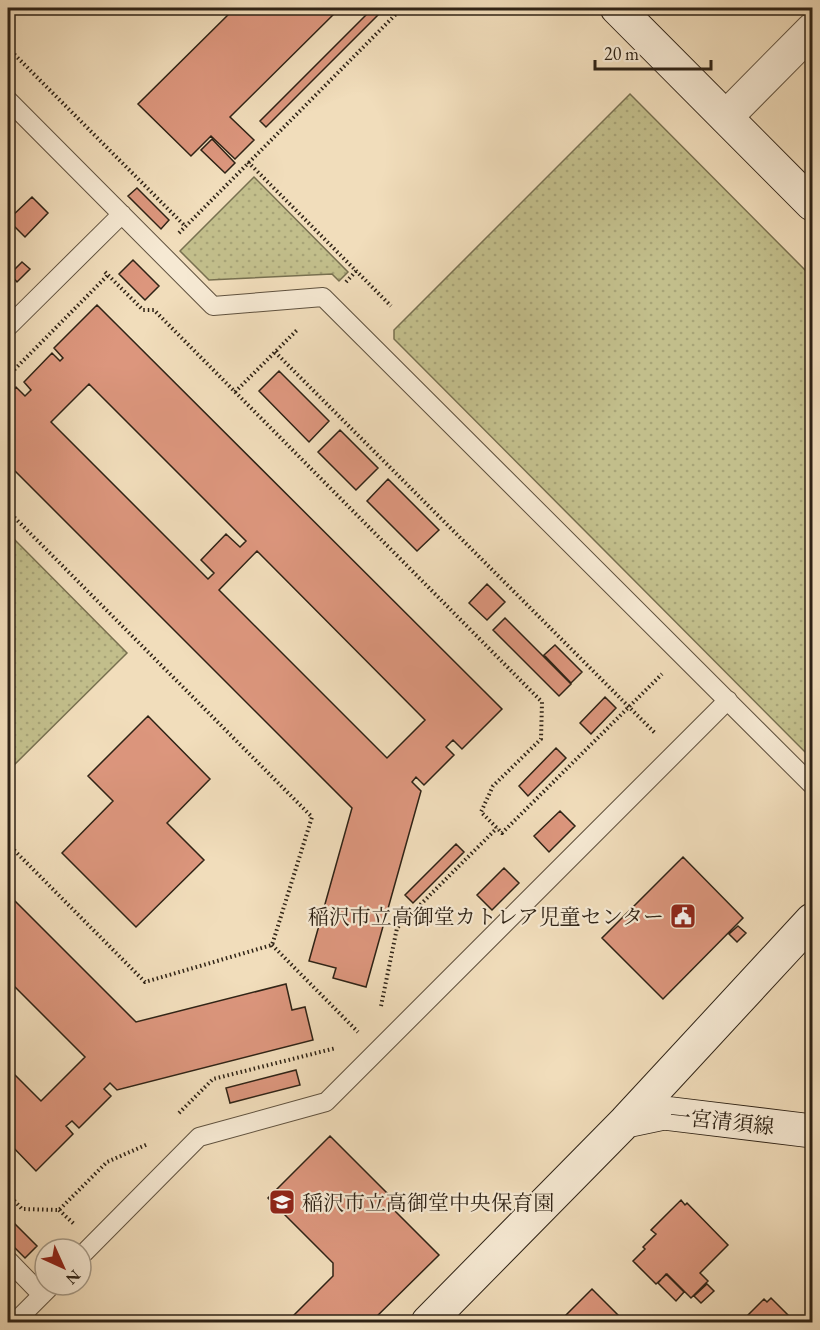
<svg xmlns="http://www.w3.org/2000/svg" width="820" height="1330" font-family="'EB Garamond','Noto Serif JP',serif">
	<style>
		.grass { fill: url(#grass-dots); stroke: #787050; stroke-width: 1.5 }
		.building { fill: #dc967d; stroke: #2f2316; stroke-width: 1.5; fill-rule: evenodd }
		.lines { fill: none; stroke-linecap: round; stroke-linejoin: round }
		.lane-casing { stroke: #60523f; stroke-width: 20 }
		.street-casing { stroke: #60523f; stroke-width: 35 }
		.secondary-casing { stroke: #2f2316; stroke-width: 35 }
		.path { stroke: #2f2316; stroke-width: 4; stroke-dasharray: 1.5 3; stroke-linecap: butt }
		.lane { stroke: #f6e9d3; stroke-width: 18 }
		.street { stroke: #f6e9d3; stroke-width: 33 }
		.secondary { stroke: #f6e9d3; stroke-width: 33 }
		.labels { text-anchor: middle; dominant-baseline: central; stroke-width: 4.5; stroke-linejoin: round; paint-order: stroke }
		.poi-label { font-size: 21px; fill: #2f2316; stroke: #f6e9d3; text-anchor: end }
		.street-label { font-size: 21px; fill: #2f2316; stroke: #f6e9d3 }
	</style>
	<defs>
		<pattern id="grass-dots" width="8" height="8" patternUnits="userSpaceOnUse" patternTransform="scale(1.5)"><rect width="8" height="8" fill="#c2be8b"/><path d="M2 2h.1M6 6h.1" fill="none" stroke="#a7a377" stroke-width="1.8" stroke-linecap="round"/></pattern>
	</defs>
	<rect width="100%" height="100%" fill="#f1ddbb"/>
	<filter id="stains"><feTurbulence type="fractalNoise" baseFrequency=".00333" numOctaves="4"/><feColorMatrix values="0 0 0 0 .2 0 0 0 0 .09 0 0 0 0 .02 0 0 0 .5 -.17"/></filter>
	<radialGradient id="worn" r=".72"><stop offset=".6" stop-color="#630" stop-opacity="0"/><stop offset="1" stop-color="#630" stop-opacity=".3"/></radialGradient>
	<path class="grass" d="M630 94 812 277V759L394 339V330Z
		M254 177 348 272 339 281 332 274 209 280 180 251Z
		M8 533 127 653 8 771Z"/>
	<path class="building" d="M235 8H340L230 117 254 140 235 159 211 136 191 156 138 104Z
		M373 8H385L266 127 260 121Z
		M212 139 235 163 225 173 201 150Z
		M137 188 169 220 161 229 128 196Z
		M32 197 48 213 25 237 8 220Z
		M133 260 159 286 145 300 119 274Z
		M22 262 30 269 17 282 10 274Z
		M97 305 502 709 462 749 453 740 446 747 454 755 424 785 416 777 412 782 421 791 366 987 333 978 336 968 309 961 352 808 8 464V396L16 387 25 396 31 390 24 382 52 353 60 361 63 358 54 348ZM89 384 246 541 240 547 226 534 201 560 214 573 208 579 51 422ZM257 551 425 720 387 758 219 590Z
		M279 371 329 421 309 442 259 391Z
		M340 430 378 468 356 490 318 452Z
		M388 479 439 530 417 551 367 501Z
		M487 584 505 602 487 620 469 603Z
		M505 618 571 684 559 696 493 630Z
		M555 645 582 672 571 683 544 655Z
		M605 697 616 708 591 734 580 723Z
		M148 716 210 779 167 823 204 860 136 927 62 853 113 801 88 776Z
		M556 748 566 758 528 796 519 786Z
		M560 811 575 826 549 852 534 836Z
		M456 844 464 852 413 903 405 895Z
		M683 857 743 918 663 999 602 938Z
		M504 868 519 883 492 910 477 895Z
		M8 894 136 1022 286 984 292 1010 305 1007 313 1040 117 1090 110 1083 104 1089 111 1096 79 1128 72 1121 66 1126 73 1134 36 1171 8 1142V1068L41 1101 85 1057 8 980Z
		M738 926 746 933 737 942 729 934Z
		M296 1070 300 1085 230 1103 226 1088Z
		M330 1136 400 1206 395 1211 439 1255 371 1322H287L333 1276V1263L268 1198Z
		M681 1200 685 1205 687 1203 728 1245 700 1273 708 1281 691 1298 667 1274 656 1284 633 1261 645 1249 643 1247 656 1234 651 1230Z
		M8 1217 37 1246 25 1258 8 1241Z
		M666 1274 684 1292 676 1301 658 1283Z
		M707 1284 714 1291 701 1303 694 1296Z
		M592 1289 625 1322H559Z
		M771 1298 795 1322H741L764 1299 767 1302Z"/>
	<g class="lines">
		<defs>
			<path id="lane" d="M8 100 213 306 323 297 812 785
				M8 327 122 214
				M81 1256 199 1137 326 1102 728 700
				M8 1260 42 1295
				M15 1322 52 1285"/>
			<path id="street" d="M726 117 812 30"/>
			<path id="secondary" d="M617 8 812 204
				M626 1121 664 1113 812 1131
				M428 1322 626 1121 812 920"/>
		</defs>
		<use href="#lane" class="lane-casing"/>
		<use href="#street" class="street-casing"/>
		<use href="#secondary" class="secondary-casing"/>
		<path class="path" d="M8 48 185 226
			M248 162 391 306
			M179 233 402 8
			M105 272 143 310H154L542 702 541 739 493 786 481 812 502 833 662 674
			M346 282 356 271
			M275 352 655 733
			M8 376 108 275
			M235 392 298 329
			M8 511 312 817 272 945 145 982 8 844
			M272 945 358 1032
			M381 1006 397 928 497 828
			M179 1113 213 1079 336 1048
			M8 1194 22 1209 59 1210 107 1162 148 1144
			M59 1210 74 1224"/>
		<use href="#lane" class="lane"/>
		<use href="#street" class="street"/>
		<use href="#secondary" class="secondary"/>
	</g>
	<defs>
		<symbol id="civic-square" viewBox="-11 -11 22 22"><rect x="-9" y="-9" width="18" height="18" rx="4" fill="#8f2418" stroke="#f6e9d3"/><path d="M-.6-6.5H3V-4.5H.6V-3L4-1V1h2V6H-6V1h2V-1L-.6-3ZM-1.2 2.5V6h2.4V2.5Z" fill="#fff"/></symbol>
		<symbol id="school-square" viewBox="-11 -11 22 22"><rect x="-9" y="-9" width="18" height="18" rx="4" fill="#8f2418" stroke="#f6e9d3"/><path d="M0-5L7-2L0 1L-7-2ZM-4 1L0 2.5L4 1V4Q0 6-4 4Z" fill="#fff"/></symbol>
	</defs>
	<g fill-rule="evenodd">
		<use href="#civic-square" x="668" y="901" width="30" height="30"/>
		<use href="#school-square" x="267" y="1187" width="30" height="30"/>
	</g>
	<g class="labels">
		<g class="poi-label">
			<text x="664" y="916">稲沢市立高御堂カトレア児童センター</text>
			<text x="302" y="1202" text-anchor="start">稲沢市立高御堂中央保育園</text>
		</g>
		<g class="street-label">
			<text transform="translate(722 1121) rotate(6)">一宮清須線</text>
		</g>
	</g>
	<rect width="820" height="1330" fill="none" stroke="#f1ddbb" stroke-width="30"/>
	<rect x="9" y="9" width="802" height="1312" fill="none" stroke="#2f2316" stroke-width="3"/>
	<rect x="15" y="15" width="790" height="1300" fill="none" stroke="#2f2316" stroke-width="1.5"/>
	<g transform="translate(63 1267) rotate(135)"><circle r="28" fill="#f6e9d3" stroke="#a69a87" stroke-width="1.5"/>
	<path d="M0-4.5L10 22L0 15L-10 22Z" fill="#8f2418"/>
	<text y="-9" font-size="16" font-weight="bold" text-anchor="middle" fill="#2f2316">N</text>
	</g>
	<path d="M595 60v9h116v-9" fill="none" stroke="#2f2316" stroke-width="3"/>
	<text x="604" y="60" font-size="18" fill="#2f2316" stroke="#f6e9d3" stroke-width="4.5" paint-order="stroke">20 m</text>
	<rect width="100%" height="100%" filter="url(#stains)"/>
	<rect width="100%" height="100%" fill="url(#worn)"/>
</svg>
